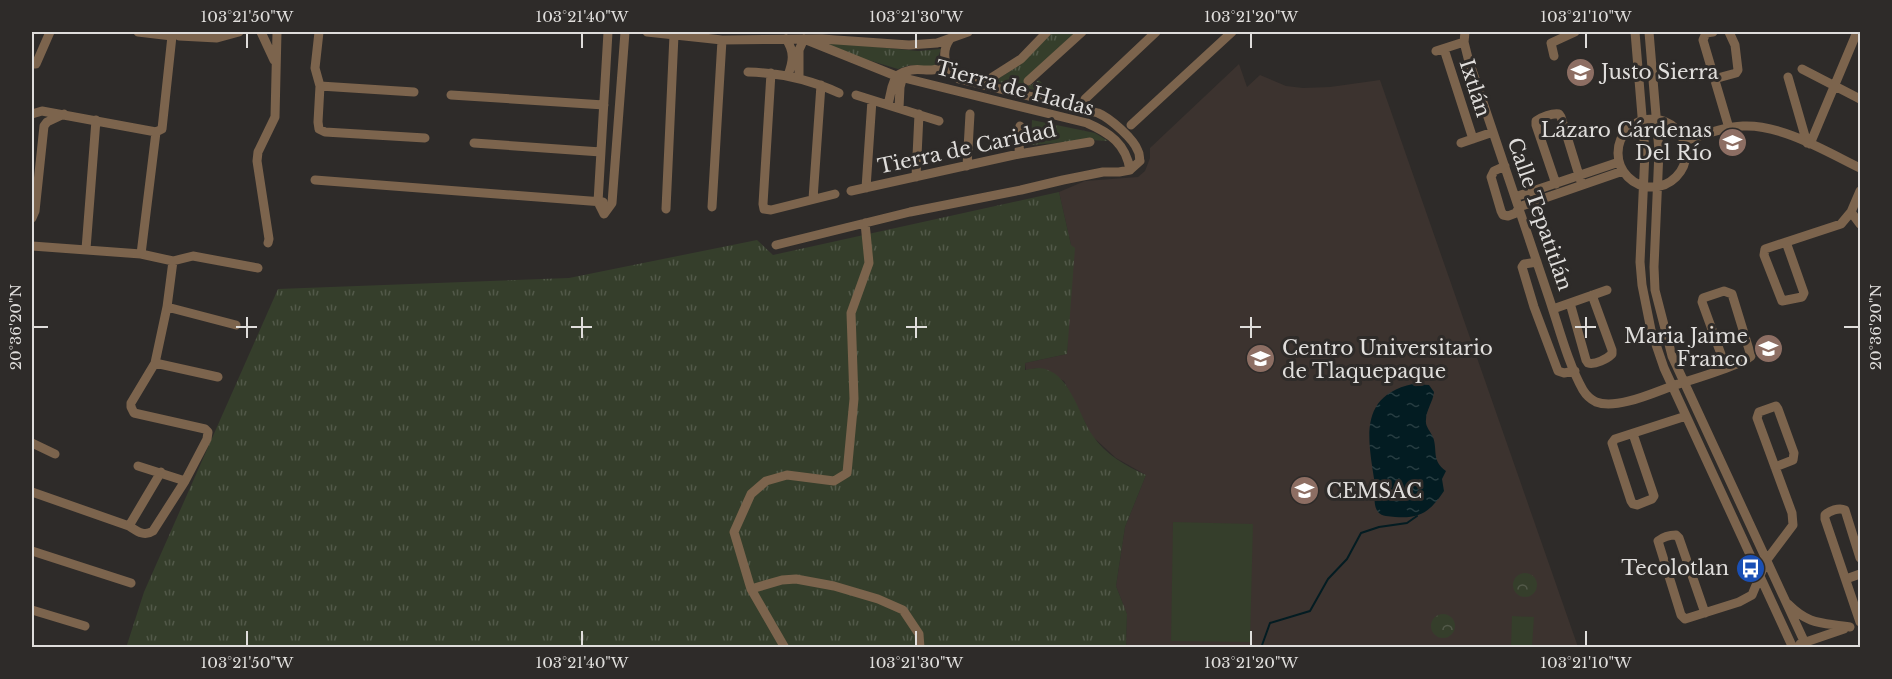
<svg xmlns="http://www.w3.org/2000/svg" width="1892" height="679" font-family="'Libre Baskerville',serif">
	<style>
		.built { fill: #3c332f }
		.grass { fill: url(#grass-tufts) }
		.park { fill: url(#park-crowns) }
		.pitch { fill: #353e2b }
		.water { fill: url(#water-ripples) }
		.lines { fill: none; stroke-linecap: round; stroke-linejoin: round }
		.stream { stroke: #031c22; stroke-width: 2 }
		.minor { stroke: #7c644d; stroke-width: 9 }
		.ticks { fill: none; stroke: #dfdddb; stroke-width: 2 }
		.labels { text-anchor: middle; dominant-baseline: central; stroke-width: 6; stroke-linejoin: round; paint-order: stroke }
		.poi-label { font-size: 20px; fill: #dfdddb; stroke: #2e2b29; text-anchor: start }
		.street-label { font-size: 20px; fill: #dfdddb; stroke: #2e2b29 }
		.neatline { fill: none; stroke: #dfdddb; stroke-width: 2 }
		.ticks-label { font-size: 15px; text-anchor: middle; fill: #dfdddb }
	</style>
	<defs>
		<pattern id="grass-tufts" width="24" height="20" patternUnits="userSpaceOnUse" patternTransform="scale(1.5)"><rect width="24" height="20" fill="#353e2b"/><path d="M3 7l-1-3M5 7V3M7 7l1-3M15 17l-1-3M17 17v-4M19 17l1-3" fill="none" stroke="#525949"/></pattern>
		<pattern id="park-crowns" width="20" height="18" patternUnits="userSpaceOnUse" patternTransform="scale(1.5)"><rect width="20" height="18" fill="#353e2b"/><path d="M2 6a3 3 0 1 1 6 0M12 15a3 3 0 1 1 6 0" fill="none" stroke="#525949"/></pattern>
		<pattern id="water-ripples" width="26" height="14" patternUnits="userSpaceOnUse" patternTransform="scale(1.5)"><rect width="26" height="14" fill="#031c22"/><path d="M2 4q2-2 4 0t4 0M15 11q2-2 4 0t4 0" fill="none" stroke="#273d42"/></pattern>
	</defs>
	<rect width="100%" height="100%" fill="#2e2b29"/>
	<path class="built" d="M1239 64 1247 87 1260 75 1286 86 1303 88 1330 87 1380 80 1578 647H1127L1126 643 1127 614 1116 586 1125 527 1146 475 1116 458 1092 436 1064 381 1038 368 1026 370 1025 363 1067 354 1071 245 1059 192 1085 181 1138 177 1145 171 1150 158V148Z"/>
	<path class="grass" d="M1053 32H1076L1024 80 1029 86 1039 80 1052 94 995 81 1021 64Z
		M818 41 918 51 941 49 934 68 910 65 898 69 818 45Z
		M1032 120 1095 133 1108 141 1091 140 1031 145Z
		M1059 192 1071 245 1075 248 1067 354 1025 363V370C1030 369 1035 368 1039 368 1070 370 1078 415 1093 436 1105 454 1126 466 1146 475L1125 527 1116 586 1127 614 1126 643 1127 647 126 648 144 592 278 289 569 278 757 240 773 255Z"/>
	<path class="park" d="M1513 585a12 12 0 1 1 24 0a12 12 0 1 1-24 0Z
		M1431 626a12 12 0 1 1 24 0a12 12 0 1 1-24 0Z"/>
	<path class="pitch" d="M1173 522 1253 524 1250 642 1171 641Z
		M1512 616 1534 617 1532 647H1511Z"/>
	<path class="water" d="M1413 384 1429 385 1434 392C1433 402 1426 410 1426 420 1425 426 1430 431 1433 437 1438 451 1431 460 1446 471L1442 479 1444 491C1430 512 1420 519 1395 517 1389 516 1382 517 1378 512 1372 504 1376 494 1375 485 1369 443 1356 396 1413 384Z"/>
	<g class="lines">
		<path class="stream" d="M1261 648 1270 623 1310 611 1328 579 1347 559 1361 533 1379 527 1407 523 1417 516"/>
		<path class="minor" d="M261 32 274 60
			M319 32 315 68 320 86 318 122 319 129 325 132 425 138
			M608 32 598 202 604 214 612 203 625 32
			M647 32 722 40 822 39 909 45 937 43 968 32
			M1465 32 1464 42 1468 58C1495 137 1521 217 1548 295 1558 324 1568 364 1583 390 1586 395 1590 399 1596 402 1617 410 1655 392 1675 385 1688 381 1745 364 1751 356L1732 294 1724 291 1703 298 1702 302 1726 368
			M1635 32 1645 152 1640 262 1642 285 1651 330 1664 368 1793 648
			M1649 32 1659 151 1654 267 1655 290 1672 356 1804 641
			M1713 32 1706 33 1703 40 1729 128
			M179 36 217 38 239 32
			M786 39C795 52 793 62 788 75
			M804 39 896 76 1087 123C1110 133 1126 144 1130 170
			M1444 49 1473 139
			M1436 51 1464 42
			M1554 56 1551 43 1575 32
			M32 64H36L50 32
			M1802 69 1860 99
			M748 72C781 73 809 79 839 93
			M771 73 763 204 764 209 771 210 835 194
			M799 77V50L804 39
			M1788 77 1807 143
			M991 78 1021 59 1047 32
			M1714 79 1736 73 1738 70 1735 45 1729 32
			M1028 81 1082 32
			M320 86 414 92
			M451 95 604 105
			M856 95 939 121
			M1085 99 1156 32
			M888 105 892 87 896 76C901 73 906 71 911 70 925 68 931 74 946 65
			M899 108 900 87 904 72
			M32 114 42 111 156 132 162 129 172 36 138 32
			M1618 153a34 34 0 1 1 68 0a34 34 0 1 1-68 0Z
			M1131 125 1232 32
			M1684 141C1703 135 1723 127 1743 126 1781 124 1827 152 1860 168
			M474 143 601 152
			M1461 143 1493 132
			M1810 144 1857 32
			M1019 154 1020 126
			M967 166 970 114
			M1505 166 1494 171 1491 177 1501 211 1503 215 1508 216 1516 213 1519 207 1623 171
			M916 177 919 114
			M315 180 603 202
			M1556 184 1536 125V121C1542 117 1552 113 1559 114L1561 117 1582 185
			M866 188 872 100
			M851 191 1019 154 1090 142
			M1515 197 1619 162
			M813 199 821 85
			M712 207 722 40
			M666 209 674 35
			M1851 212 1860 224
			M32 218 35 211 44 126 47 122 64 114
			M1786 242 1804 293 1802 297 1782 301 1764 255 1765 249 1841 224 1851 212 1860 191
			M268 243 269 239 257 161 258 152 275 117 277 32
			M776 245 910 212 1021 190 1063 180 1103 172H1119L1130 170 1140 161C1139 158 1140 154 1138 151 1134 139 1110 118 1098 113L959 79C945 70 940 53 950 39
			M32 246 141 254 173 261 193 256 258 268
			M86 249 96 120
			M141 254 156 132
			M1537 262 1524 264 1522 267 1534 307 1558 371 1564 373 1575 371
			M1570 303 1586 360 1588 363C1595 365 1607 359 1612 354V350L1592 295
			M167 307 236 325
			M1553 309 1607 290
			M155 363 218 377
			M1633 434 1654 496 1652 499 1637 505 1633 504 1631 501 1612 443 1615 439 1686 416
			M32 443 55 454
			M138 466 185 481
			M32 492 129 526C137 531 144 537 153 531L185 481 207 439 208 432 205 429 134 413 131 407V403L155 363 167 307 173 261
			M129 526 161 472
			M32 551 131 583
			M1860 558 1845 510C1839 507 1829 511 1825 515V519L1860 622
			M1846 579 1860 574
			M751 589 782 580 796 579 834 586 878 599 903 610 919 634 920 648
			M1788 604C1810 626 1822 622 1850 627
			M32 610 85 626
			M1705 613 1679 538 1676 535C1670 535 1663 537 1658 541L1681 615 1685 619 1739 602 1752 595 1766 561 1793 525 1792 513 1757 418 1759 412 1776 406 1778 409 1794 453 1793 460 1775 467
			M1800 644 1844 629
			M785 648 751 589 734 532 751 494 766 481 787 475 834 481 847 473 854 399 851 313 869 263 865 223"/>
	</g>
	<path class="ticks" d="M247 33V48M582 33V48M916 33V48M1251 33V48M1586 33V48M247 317V338M582 317V338M916 317V338M1251 317V338M1586 317V338M33 327H48M236 327H257M571 327H592M906 327H927M1240 327H1261M1575 327H1596M1844 327H1859M247 631V646M582 631V646M916 631V646M1251 631V646M1586 631V646"/>
	<defs>
		<symbol id="school-disc" viewBox="-11 -11 22 22"><circle r="9.5" fill="#8d6e63" stroke="#2e2b29"/><path d="M0-5L7-2L0 1L-7-2ZM-4 1L0 2.5L4 1V4Q0 6-4 4Z" fill="#fff"/></symbol>
		<symbol id="university-disc" viewBox="-11 -11 22 22"><circle r="9.5" fill="#8d6e63" stroke="#2e2b29"/><path d="M0-5L7-2L0 1L-7-2ZM-4 1L0 2.5L4 1V4Q0 6-4 4Z" fill="#fff"/></symbol>
		<symbol id="bus-disc" viewBox="-11 -11 22 22"><circle r="9.5" fill="#1a4fb4" stroke="#2e2b29"/><path d="M-5-6H5V4H4V6H2V4H-2V6H-4V4H-5ZM-3.5-4V0h7V-4ZM-3.5 1.2v1.5H-2V1.2ZM2 1.2v1.5H3.5V1.2Z" fill="#fff"/></symbol>
	</defs>
	<g fill-rule="evenodd">
		<use href="#school-disc" x="1564" y="56" width="33" height="33"/>
		<use href="#school-disc" x="1716" y="126" width="33" height="33"/>
		<use href="#school-disc" x="1752" y="332" width="33" height="33"/>
		<use href="#university-disc" x="1244" y="342" width="33" height="33"/>
		<use href="#university-disc" x="1288" y="474" width="33" height="33"/>
		<use href="#bus-disc" x="1734" y="552" width="33" height="33"/>
	</g>
	<g class="labels">
		<g class="poi-label">
			<text x="1601" y="72">Justo Sierra</text>
			<text x="1712" y="130" text-anchor="end">Lázaro Cárdenas<tspan x="1712" dy="23">Del Río</tspan></text>
			<text x="1748" y="336" text-anchor="end">Maria Jaime<tspan x="1748" dy="23">Franco</tspan></text>
			<text x="1282" y="348">Centro Universitario<tspan x="1282" dy="23">de Tlaquepaque</tspan></text>
			<text x="1326" y="491">CEMSAC</text>
			<text x="1729" y="568" text-anchor="end">Tecolotlan</text>
		</g>
		<g class="street-label">
			<text transform="translate(1015 88) rotate(15)">Tierra de Hadas</text>
			<text transform="translate(1475 88) rotate(72)">Ixtlán</text>
			<text transform="translate(967 148) rotate(-12)">Tierra de Caridad</text>
			<text transform="translate(1540 214) rotate(71)">Calle Tepatitlán</text>
		</g>
	</g>
	<rect width="1892" height="679" fill="none" stroke="#2e2b29" stroke-width="66"/>
	<rect x="33" y="33" width="1826" height="613" class="neatline"/>
	<g class="ticks-label">
		<text x="247" y="22">103°21'50"W</text>
		<text x="582" y="22">103°21'40"W</text>
		<text x="916" y="22">103°21'30"W</text>
		<text x="1251" y="22">103°21'20"W</text>
		<text x="1586" y="22">103°21'10"W</text>
		<text transform="translate(16 327) rotate(-90)" y="5">20°36'20"N</text>
		<text transform="translate(1876 327) rotate(-90)" y="5">20°36'20"N</text>
		<text x="247" y="668">103°21'50"W</text>
		<text x="582" y="668">103°21'40"W</text>
		<text x="916" y="668">103°21'30"W</text>
		<text x="1251" y="668">103°21'20"W</text>
		<text x="1586" y="668">103°21'10"W</text>
	</g>
</svg>
